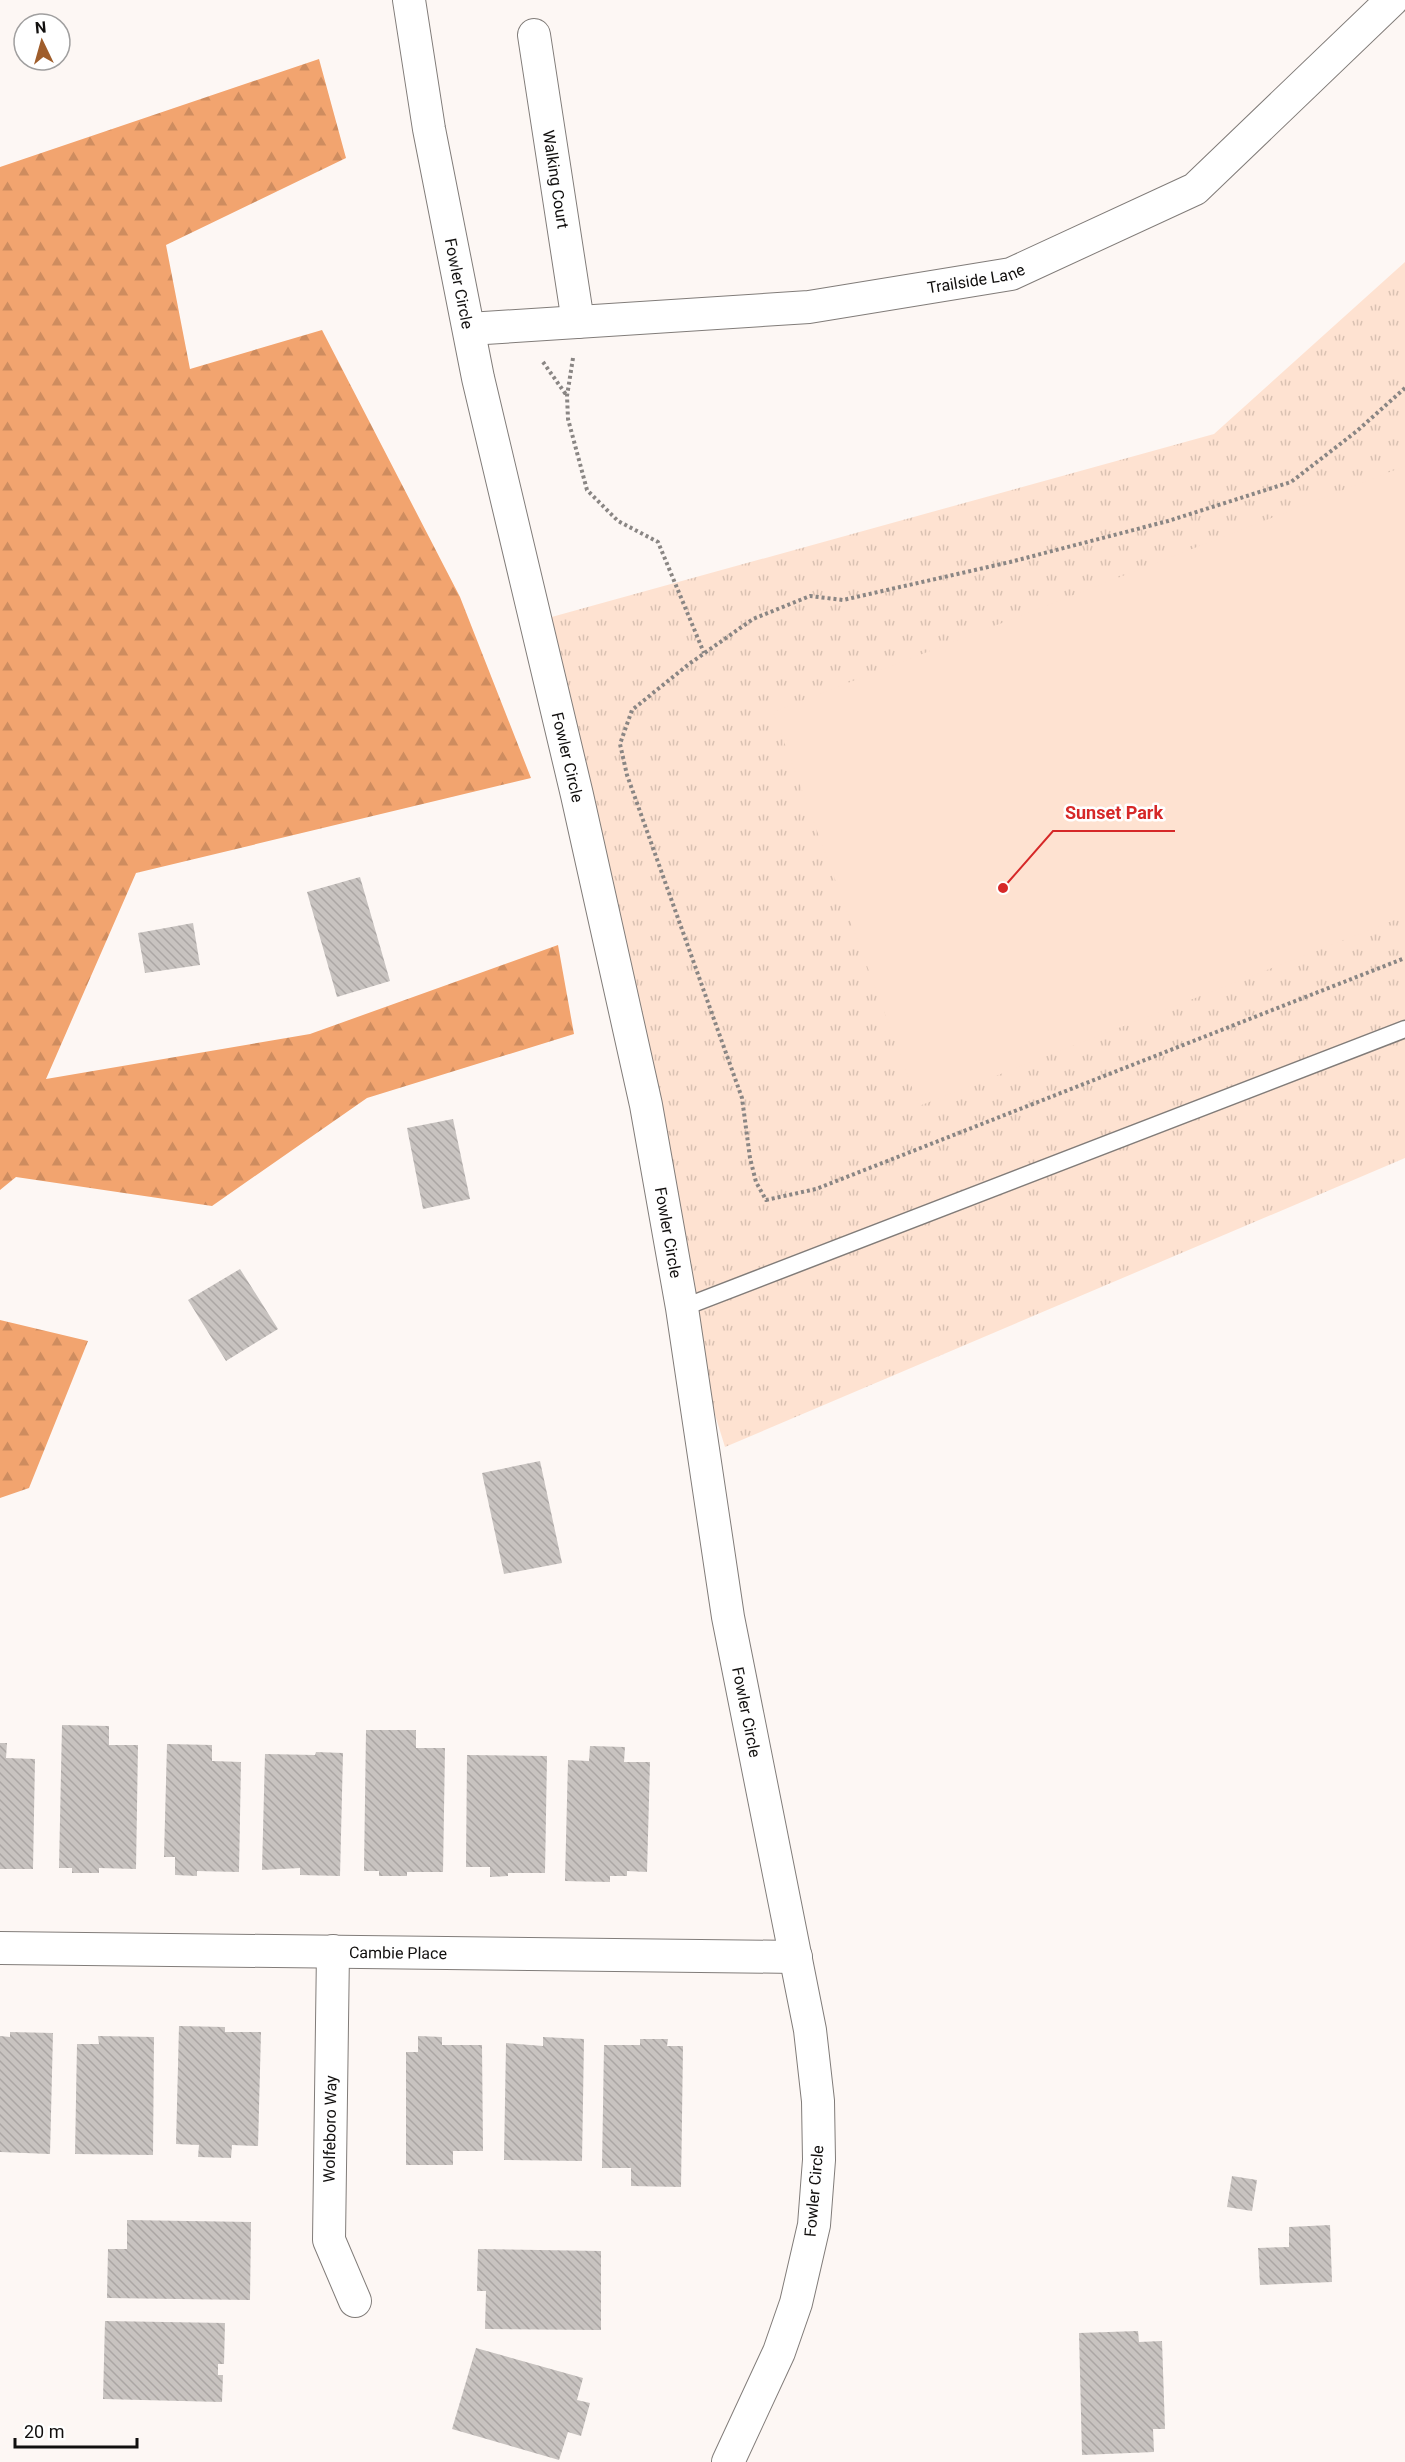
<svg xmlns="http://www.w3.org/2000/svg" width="1405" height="2462" font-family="Roboto,sans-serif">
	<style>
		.grass { fill: url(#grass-tufts) }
		.forest { fill: url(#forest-firs) }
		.garden { fill: #fee2d1 }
		.building { fill: url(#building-back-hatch) }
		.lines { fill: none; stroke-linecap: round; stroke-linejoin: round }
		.lane-casing { stroke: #817c79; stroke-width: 19 }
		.street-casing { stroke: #817c79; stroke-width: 34 }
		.path { stroke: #8a8684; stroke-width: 4; stroke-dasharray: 3 3; stroke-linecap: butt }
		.lane { stroke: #fff; stroke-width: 16 }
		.street { stroke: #fff; stroke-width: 32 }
		.labels { text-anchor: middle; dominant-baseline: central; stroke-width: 5; stroke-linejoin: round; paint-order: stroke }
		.street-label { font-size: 16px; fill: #110f0e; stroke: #fff }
		.leader { fill: none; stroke: #d62828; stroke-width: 2 }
		.callout-dot { fill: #d62828; stroke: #fff; stroke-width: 2 }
		.callout-label { font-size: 18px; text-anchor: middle; font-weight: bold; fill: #d62828; stroke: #fff; stroke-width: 5; stroke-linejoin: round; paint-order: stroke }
	</style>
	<defs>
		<pattern id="grass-tufts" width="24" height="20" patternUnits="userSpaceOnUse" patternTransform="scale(1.5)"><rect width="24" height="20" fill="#fee2d1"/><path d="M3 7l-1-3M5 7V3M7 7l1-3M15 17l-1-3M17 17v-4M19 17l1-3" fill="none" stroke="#d9c1b2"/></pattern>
		<pattern id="forest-firs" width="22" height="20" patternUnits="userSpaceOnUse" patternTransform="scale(1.5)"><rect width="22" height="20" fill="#f2a46f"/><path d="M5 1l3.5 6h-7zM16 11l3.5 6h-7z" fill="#ce8c5f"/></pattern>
		<pattern id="building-back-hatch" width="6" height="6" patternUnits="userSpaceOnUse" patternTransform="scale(1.5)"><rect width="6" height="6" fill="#c8c3c0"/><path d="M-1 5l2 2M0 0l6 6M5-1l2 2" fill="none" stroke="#aba6a4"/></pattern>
	</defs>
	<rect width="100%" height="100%" fill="#fdf7f4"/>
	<path class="grass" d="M1405 262V1158L725 1447 682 1308 548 618 1214 434Z"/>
	<path class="forest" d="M319 59 346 158 166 245 190 369 322 330 460 597 531 778 136 873 46 1079 310 1034 558 945 574 1034 367 1098 212 1206 16 1177 0 1190V167Z
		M0 1320 88 1341 29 1488 0 1498Z"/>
	<path class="garden" d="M1405 466V916L919 1106 773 712Z"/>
	<path class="building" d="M360 877 390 981 337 997 307 892Z
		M193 923 200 965 145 973 138 933Z
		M453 1119 470 1199 423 1209 407 1128Z
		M240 1269 278 1329 226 1361 188 1300Z
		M540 1461 562 1563 504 1574 482 1473Z
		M62 1725 109 1726V1745H138L136 1869 99 1868V1873H72V1868H59Z
		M366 1730H416V1748H445L443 1872H407V1876H379V1871H364Z
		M0 1743H7L6 1758 35 1759 33 1869H0Z
		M167 1744 212 1745V1761L241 1762 239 1872 197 1871V1876L175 1875V1857H164Z
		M590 1746 625 1747 624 1762H650L647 1872 627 1871V1876H610V1882L565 1881 568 1760 589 1761Z
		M316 1752 343 1753 340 1876 300 1875V1868L262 1870 265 1754 315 1755Z
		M467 1755 547 1756 545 1873H508V1876L490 1877V1867H466Z
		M179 2026 225 2027V2032H261L258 2146 232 2145 231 2158 198 2157 199 2145 176 2144Z
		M10 2032 53 2033 50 2154 0 2152V2036L10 2037Z
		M98 2036 154 2037 153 2155 75 2154 77 2044H99Z
		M418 2036 442 2037V2045H482L483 2151H453V2165H406V2052H418Z
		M543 2037 584 2039 582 2161 504 2160 506 2043 543 2046Z
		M640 2039H668L667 2046H683L681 2187 631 2186V2168H602L604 2045H640Z
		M1232 2176 1257 2180 1252 2211 1227 2207Z
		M127 2220 251 2222 250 2300 107 2298 108 2249H127Z
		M1330 2225 1332 2282 1260 2285 1258 2248 1289 2247V2227Z
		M478 2249 601 2251V2330L485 2329 486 2291H477Z
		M105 2321 225 2323 224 2364H218V2375H223L222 2402 103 2399Z
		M1138 2331 1139 2342 1162 2341 1165 2429H1153L1154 2452 1082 2455 1079 2333Z
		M476 2348 583 2378 577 2400 590 2403 581 2436 568 2432 559 2460 452 2429Z"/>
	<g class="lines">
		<defs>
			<path id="lane" d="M682 1308 1405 1029"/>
			<g id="street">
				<path id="s1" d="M409 0 429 129 478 378 577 795 646 1105 682 1308 728 1617 810 2030 818 2101 819 2160 814 2225 796 2303 779 2352 728 2462"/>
				<path id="s2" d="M534 35 578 322"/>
				<path id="s3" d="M469 329 809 307 1011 274 1195 189 1392 0"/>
				<path id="s4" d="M0 1948 796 1957"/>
				<path d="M333 1951 329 2240 355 2301"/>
			</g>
		</defs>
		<use href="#lane" class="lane-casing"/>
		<use href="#street" class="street-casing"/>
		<path class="path" d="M573 358 567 396 568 419 587 490 618 521 658 542 704 653
			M543 362 567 396
			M1405 388 1357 431 1291 482 1168 521 1010 562 843 600 810 596 753 619 689 664 632 710 620 744 627 775 742 1098 750 1158 756 1182 766 1200 816 1189 1405 958"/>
		<use href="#lane" class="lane"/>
		<use href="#street" class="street"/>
	</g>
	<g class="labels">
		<g class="street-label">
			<text stroke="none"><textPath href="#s2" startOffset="146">Walking Court</textPath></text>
			<text stroke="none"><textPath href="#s3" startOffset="510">Trailside Lane</textPath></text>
			<text stroke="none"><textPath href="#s1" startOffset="288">Fowler Circle</textPath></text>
			<text stroke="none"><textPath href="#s1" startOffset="774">Fowler Circle</textPath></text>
			<text stroke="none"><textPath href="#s1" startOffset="1260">Fowler Circle</textPath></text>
			<text stroke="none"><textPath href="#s1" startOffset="1746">Fowler Circle</textPath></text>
			<text stroke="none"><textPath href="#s4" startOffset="398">Cambie Place</textPath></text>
			<text transform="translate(330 2129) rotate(-89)">Wolfeboro Way</text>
			<text transform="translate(814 2191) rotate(-85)">Fowler Circle</text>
		</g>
	</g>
	<path class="leader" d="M1003 888L1053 831H1175"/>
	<circle class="callout-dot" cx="1003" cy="888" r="6"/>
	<g class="callout-label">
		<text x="1114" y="819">Sunset Park</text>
	</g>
	<g transform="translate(42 42) rotate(355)"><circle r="28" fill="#ffffff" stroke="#a09f9f" stroke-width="1.5"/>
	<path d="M0-4.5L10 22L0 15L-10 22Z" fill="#9f5d2b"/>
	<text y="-9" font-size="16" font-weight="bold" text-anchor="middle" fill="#110f0e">N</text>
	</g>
	<path d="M15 2438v9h122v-9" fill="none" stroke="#110f0e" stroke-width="3"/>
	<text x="24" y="2438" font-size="18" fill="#110f0e" stroke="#ffffff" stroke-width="4.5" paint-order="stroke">20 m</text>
</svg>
